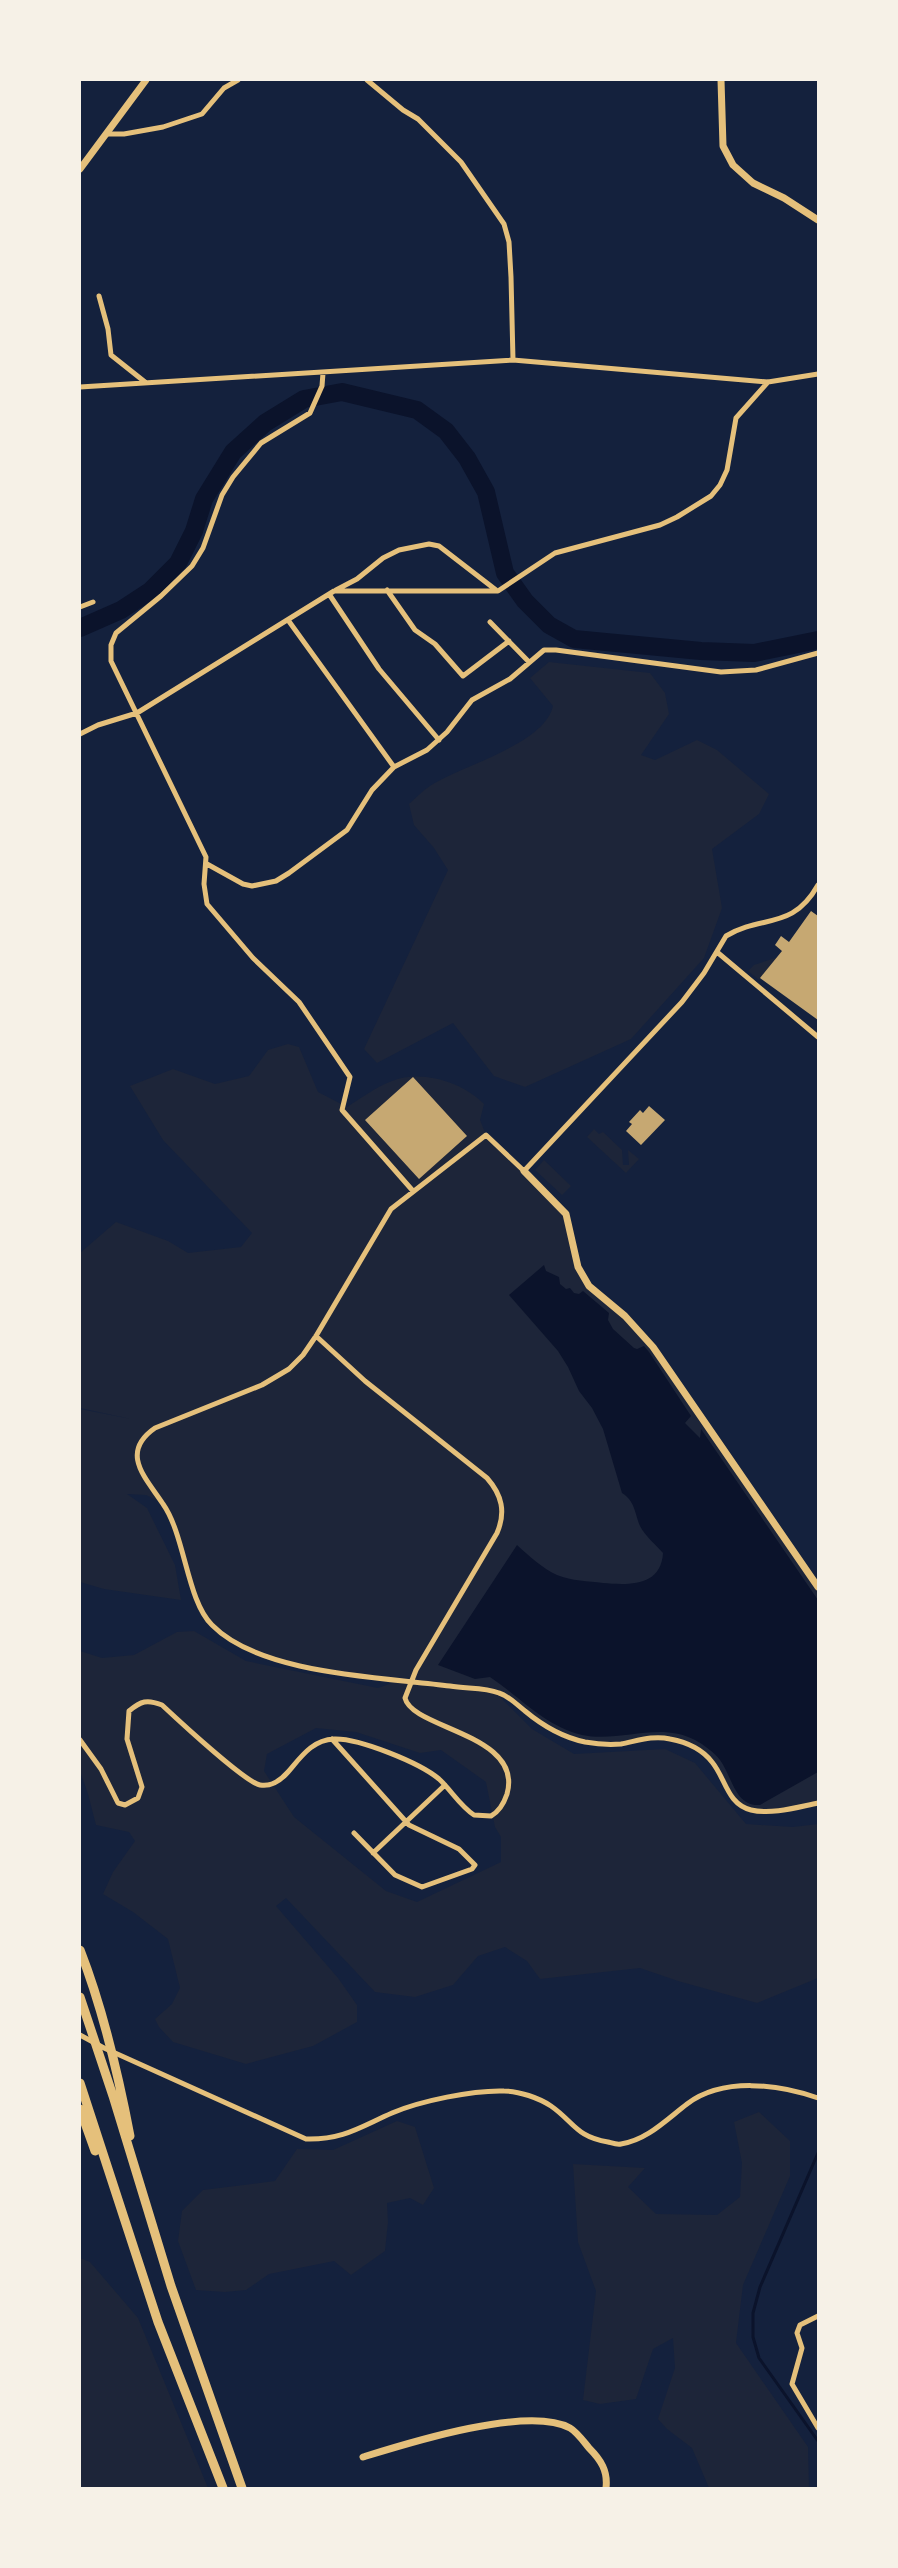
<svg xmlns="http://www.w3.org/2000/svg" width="898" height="2568" font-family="'PT Sans Narrow',sans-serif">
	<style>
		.green { fill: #1d2539; fill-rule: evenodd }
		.water { fill: #0b132b }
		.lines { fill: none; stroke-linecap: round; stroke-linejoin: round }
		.stream { stroke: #0b132b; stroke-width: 3 }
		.river { stroke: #0b132b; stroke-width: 18 }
		.building { fill: #c6a872 }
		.minor { stroke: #e5c07b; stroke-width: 5 }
		.tertiary { stroke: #e5c07b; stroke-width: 7 }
		.motorway { stroke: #e5c07b; stroke-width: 9 }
	</style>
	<rect width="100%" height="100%" fill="#14213d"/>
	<path class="green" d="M549 662 650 673 665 693 669 714 641 755 655 760 697 740 717 750 769 794 759 814 712 849 722 908 704 958 631 1039 525 1087 494 1076 453 1023 377 1063 364 1049 448 870 434 848 414 825 409 804C416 798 422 791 430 786 462 765 544 745 553 706L530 678Z
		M778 957 759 980 748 971 754 965Z
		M288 1044 299 1047 318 1092 347 1107C361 1098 376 1087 392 1081 421 1069 463 1082 484 1104L480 1120 486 1135 561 1207 583 1276 639 1331 818 1587V1803L763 1811 738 1804 717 1769 697 1749 664 1738 608 1744 561 1735 505 1696 496 1693 532 1729 574 1754 665 1749 695 1763 746 1824 793 1827 818 1824V1978L757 2003 678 1981 640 1968 540 1979 527 1961 505 1947 478 1956 453 1985 415 1997 375 1992 286 1898 276 1906 338 1978 357 2005V2022L313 2046 246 2064 173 2042 159 2027 155 2019 172 2004 180 1988 168 1939 133 1912 103 1894 113 1872 135 1841 129 1832 96 1825 88 1794 80 1771V1651L102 1658 134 1655 177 1632 194 1631 246 1661 378 1688 401 1680 298 1665 242 1645 206 1618 174 1526 163 1503 146 1495 127 1494 147 1508 175 1565 181 1600 104 1589 80 1582V1409L131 1419 80 1408V1253L116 1222 168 1241 188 1253 241 1247 252 1233 163 1140 130 1086 173 1069 215 1084 249 1076 268 1050ZM316 1728 356 1732 420 1753 441 1750 486 1782 495 1827 501 1837V1862L417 1902 386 1891 294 1817 264 1771 267 1754Z
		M594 1129 599 1134 603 1132 622 1150 623 1165H629L628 1150 639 1159 626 1173 587 1137Z
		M544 1160 571 1186 562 1195 535 1170Z
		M759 2112 790 2141V2176L743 2285 736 2343 808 2447 809 2488H709L692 2448 667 2429 658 2419 675 2368 673 2338 653 2349 636 2399 600 2404 583 2400 596 2291 578 2242 573 2164 645 2168 628 2187 656 2214 717 2215 740 2197 742 2163 734 2122Z
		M397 2121 415 2127 434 2188 423 2205 410 2198 387 2203 388 2222 385 2251 351 2275 334 2261 269 2274 246 2290 225 2292 196 2290 178 2241 182 2211 203 2190 275 2181 297 2149 333 2150Z
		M80 2258 90 2262 138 2318 208 2488H80Z"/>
	<path class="water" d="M544 1265 546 1271 559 1277 560 1284 566 1289 570 1288 574 1293 579 1294 583 1291 609 1313 608 1320 613 1329 634 1348 637 1349 644 1346 649 1352 691 1416 685 1423 700 1438 701 1429 818 1600V1772L760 1805C735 1807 732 1776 720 1760 714 1752 704 1745 695 1740 659 1721 620 1743 582 1735 545 1726 521 1698 490 1677L475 1679 438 1665 517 1545C529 1556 542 1568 557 1575 572 1581 588 1581 603 1583 628 1585 661 1587 663 1553 656 1545 645 1536 640 1526 635 1514 635 1501 622 1493L603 1429 592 1408 579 1391 568 1367 558 1351 509 1295Z"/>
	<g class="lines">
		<path class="stream" d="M818 2153 760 2287 753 2313V2337L759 2358 818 2441"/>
		<path class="river" d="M80 628 121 610 150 591 178 563 194 531 204 499 233 452 265 423 304 399 342 392 417 410 446 431 467 458 486 492 505 573 525 601 549 625 574 639 701 651 754 653 818 640"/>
	</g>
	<path class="building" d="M811 911 818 916V1020L760 978 782 951 775 945 781 936 789 942Z
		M413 1077 467 1136 419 1179 365 1120Z
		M649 1106 665 1120 641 1145 626 1131 632 1124 629 1122 640 1110 643 1113Z"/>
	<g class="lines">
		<path class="minor" d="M367 80 403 110 418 119 461 162 504 224 509 242 511 277 513 360
			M106 134H124L163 127 202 114 224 88 238 80
			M99 296 108 329 111 355 145 382
			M323 373 322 386 310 413 261 443 233 477 222 495 203 548 192 566 161 596 116 633 111 645V661L206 857 204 884 207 904 253 958 299 1002 350 1077 342 1110 413 1191
			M80 387 513 360 768 382 818 374
			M336 590 357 579 383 558 399 550 429 544 439 546 496 590
			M387 590 415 630 435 644 463 676 509 641
			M329 594 379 669 439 740
			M80 607 93 602
			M288 620 394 767
			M490 622 529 662
			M80 734 98 725 137 713 334 591H498L555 553 660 525 677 517 711 496 720 485 727 470 736 418 768 382
			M207 864 243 884 252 886 276 881 289 873 347 830 372 790 394 767 427 750 447 732 472 700 510 679 544 650H556L721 672 756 670 818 653
			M818 885C792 931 763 914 726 936L704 973 682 1002 524 1171 486 1135 391 1209 316 1336 303 1355 289 1369 262 1385 155 1428C119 1453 146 1478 163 1504 185 1535 187 1601 212 1625 261 1675 383 1677 450 1686 466 1689 484 1687 499 1693 509 1696 517 1705 525 1711 543 1726 561 1737 585 1742 596 1744 609 1745 621 1744 637 1741 653 1735 670 1739 686 1742 702 1749 712 1762 726 1779 727 1804 751 1810 772 1815 798 1807 818 1803
			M717 952 818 1037
			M332 1739 409 1825 459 1849 475 1865 472 1869 422 1887 395 1875 354 1833
			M80 1740 101 1769 118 1803 125 1805 138 1798 142 1787 127 1739 129 1711C141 1701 147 1699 162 1705 177 1719 245 1782 260 1785 271 1787 281 1780 288 1772 301 1757 312 1740 334 1739 359 1738 420 1763 439 1779 451 1790 460 1806 474 1815L491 1816C500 1811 504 1803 507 1794 524 1734 412 1729 405 1698L416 1670 497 1533C506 1512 502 1495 487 1478L365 1381 316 1336
			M373 1853 445 1785
			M80 2035 104 2048 306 2139C343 2140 360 2127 392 2113 420 2101 473 2090 504 2091 519 2091 539 2098 551 2106 574 2122 576 2137 608 2142 612 2143 617 2145 621 2144 647 2140 666 2120 687 2104 723 2077 778 2084 818 2098
			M818 2316 800 2325 797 2333 802 2348 792 2384 818 2428"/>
		<path class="tertiary" d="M721 80 723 146 733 165 753 183 784 198 818 220
			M80 169 146 80
			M524 1171 566 1214 578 1267 589 1286 625 1316 653 1347 818 1587
			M363 2457C408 2443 528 2405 570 2428 577 2432 584 2442 589 2448 601 2460 608 2471 606 2488"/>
		<path class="motorway" d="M80 1950C103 2009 118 2073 130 2136
			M80 1997 113 2096 171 2286 242 2488
			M80 2083 158 2322 223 2488
			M80 2109 95 2151"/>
	</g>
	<rect width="898" height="2568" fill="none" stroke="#f6f1e7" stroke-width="162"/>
</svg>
